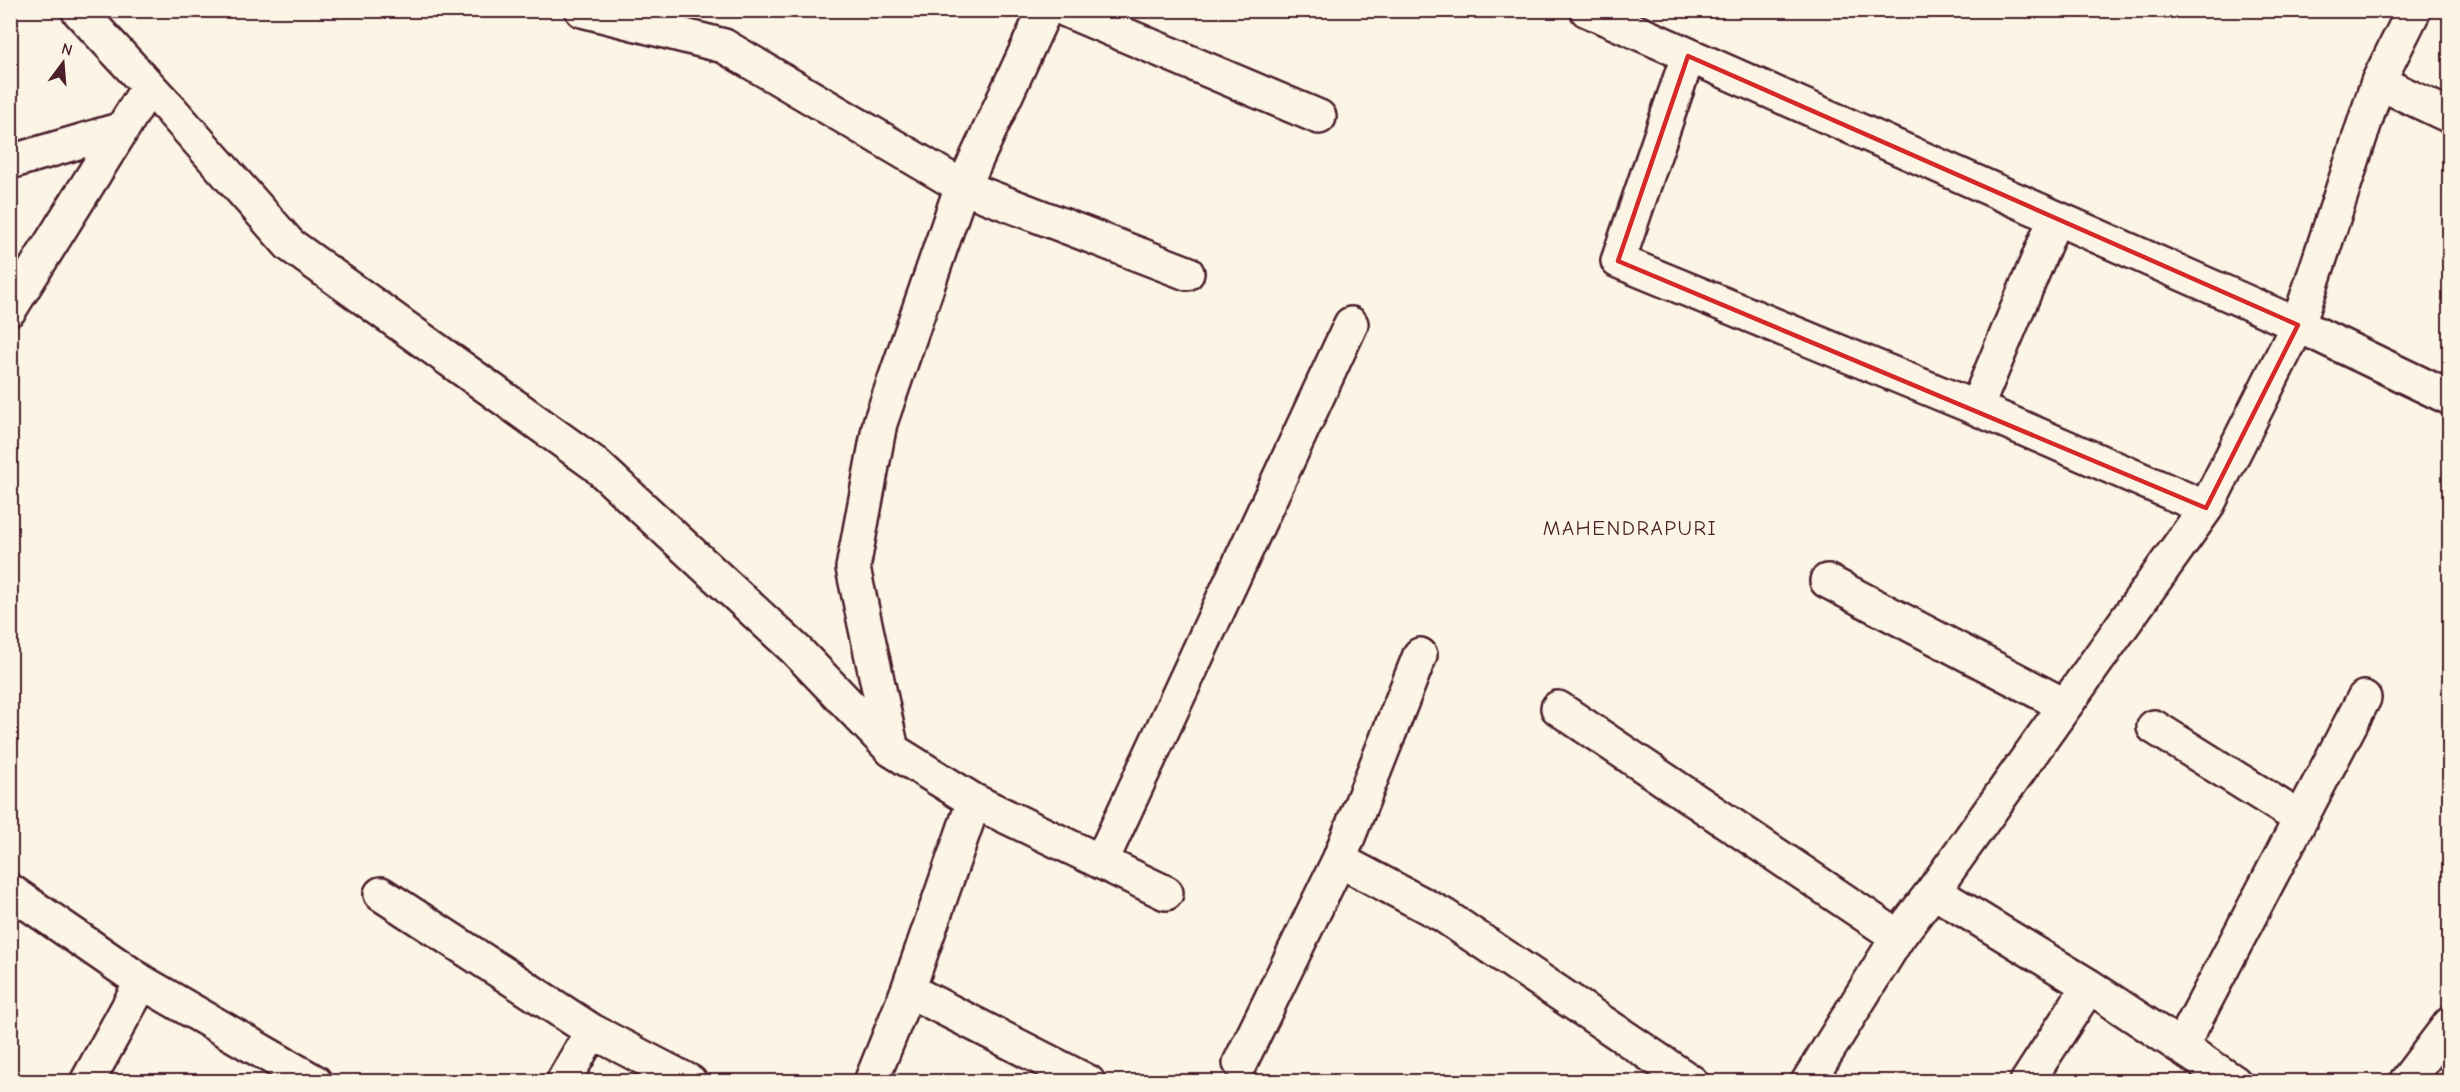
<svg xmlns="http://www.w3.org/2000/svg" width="2460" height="1092" font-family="'Comic Neue',sans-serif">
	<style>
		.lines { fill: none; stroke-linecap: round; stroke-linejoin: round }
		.minor-casing { stroke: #4a1f2b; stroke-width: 38 }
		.minor { stroke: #fcf5e5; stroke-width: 33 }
		.marked { fill: none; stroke: #d62828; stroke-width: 4.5; stroke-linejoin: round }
		.labels { text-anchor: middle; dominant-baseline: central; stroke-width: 4.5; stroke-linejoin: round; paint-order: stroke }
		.quarter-label { font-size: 21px; letter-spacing: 1.5px; fill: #4a1f2b; stroke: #fcf5e5 }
	</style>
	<rect width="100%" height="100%" fill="#fcf5e5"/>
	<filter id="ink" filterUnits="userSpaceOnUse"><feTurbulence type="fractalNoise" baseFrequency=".0167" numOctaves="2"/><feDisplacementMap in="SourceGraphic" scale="12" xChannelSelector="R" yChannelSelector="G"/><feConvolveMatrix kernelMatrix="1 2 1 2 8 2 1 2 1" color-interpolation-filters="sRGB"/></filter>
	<g filter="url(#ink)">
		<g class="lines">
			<defs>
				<path id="minor" d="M78 10 170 109 290 245 595 464 796 650 892 750 974 801 908 990
					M582 10 724 46 963 187 1187 273
					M1066 10 1319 117
					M1587 10 2298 325 2450 398
					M1688 56 1618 261 1976 408 2055 219
					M2378 82 2450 116
					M10 162 122 129
					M10 309 149 86
					M1976 408 2206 508
					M1827 581 2064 705
					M1558 708 1898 937
					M2154 727 2301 819
					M892 750 853 568 880 423 956 203 1045 10
					M974 801 1166 893
					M1339 860 1443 915 1691 1082
					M1101 862 1351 324
					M10 891 142 982 87 1082
					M1933 891 2089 986
					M381 894 592 1031
					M142 982 315 1082
					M2181 1047 2234 1082
					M1240 1063 1339 860 1420 655
					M563 1082 592 1031 690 1082
					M871 1082 908 990 1088 1082
					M1808 1082 1898 937 1933 891 2206 508 2298 325 2378 82 2414 10
					M2027 1082 2089 986 2181 1047 2364 698
					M2406 1082 2450 1024"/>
			</defs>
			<use href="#minor" class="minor-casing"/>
			<use href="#minor" class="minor"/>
		</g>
	</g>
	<path class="marked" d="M1688 56 2298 325 2206 508 1618 261Z"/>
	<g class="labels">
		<g class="quarter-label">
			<text x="1630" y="528">MAHENDRAPURI</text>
		</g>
	</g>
	<rect width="2460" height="1092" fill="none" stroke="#fcf5e5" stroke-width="36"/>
	<rect x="18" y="18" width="2424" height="1056" fill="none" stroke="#4a1f2b" stroke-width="2" filter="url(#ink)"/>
	<g transform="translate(63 63) rotate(16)" stroke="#fcf5e5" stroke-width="4.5" paint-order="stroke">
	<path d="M0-4.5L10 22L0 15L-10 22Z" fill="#4a1f2b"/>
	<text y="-9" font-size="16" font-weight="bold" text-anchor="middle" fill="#4a1f2b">N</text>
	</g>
</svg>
